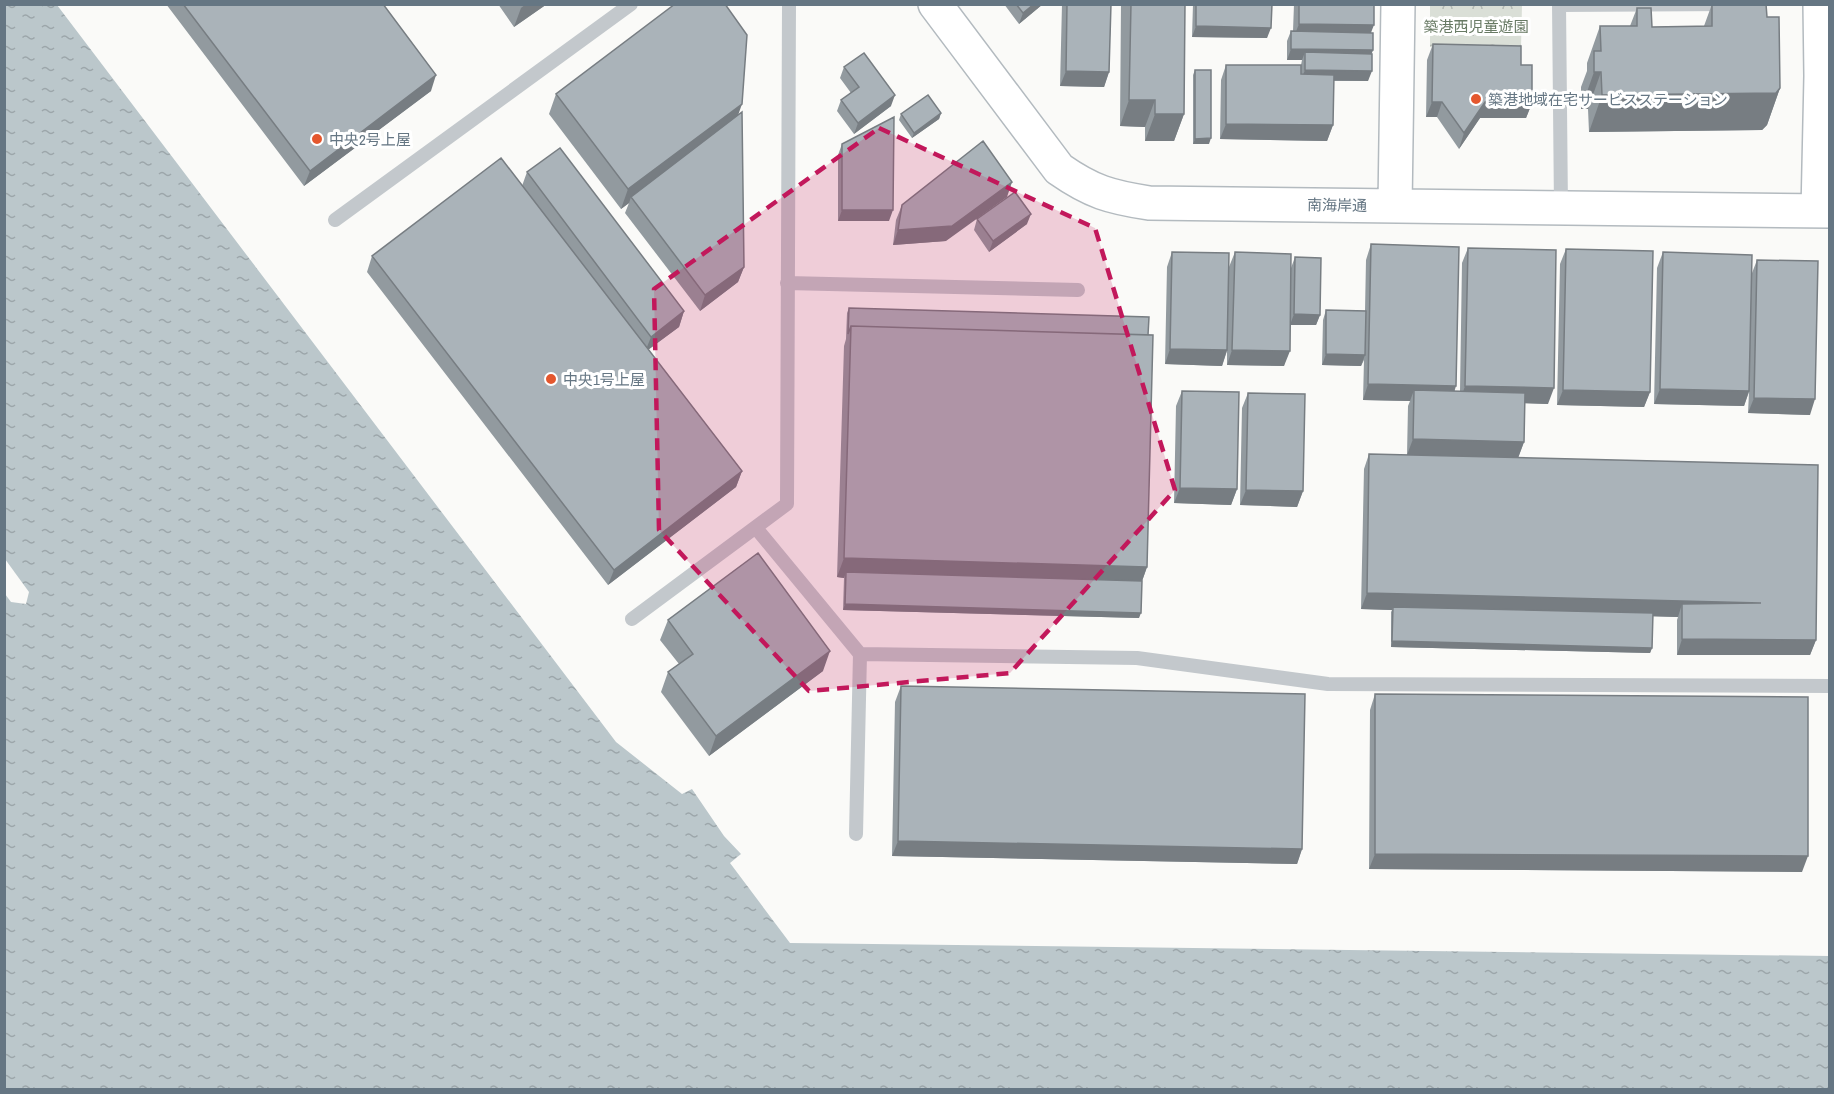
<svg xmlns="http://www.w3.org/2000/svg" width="1834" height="1094" font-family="'Archivo Narrow','Noto Sans JP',sans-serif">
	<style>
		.park { fill: url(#park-crowns) }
		.water { fill: url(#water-ripples) }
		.pier { fill: #fafaf8 }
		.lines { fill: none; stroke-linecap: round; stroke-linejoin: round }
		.secondary-casing { stroke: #b3babf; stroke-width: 36 }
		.lane { stroke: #c3c8cc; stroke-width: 14 }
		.secondary { stroke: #fff; stroke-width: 33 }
		.wall { fill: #929a9f }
		.shaded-wall { fill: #777d82 }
		.building { fill: #aab3b9; stroke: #777d82; stroke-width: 1.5 }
		.marked { fill: #c2185b; fill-opacity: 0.2; stroke: #c2185b; stroke-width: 4.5; stroke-dasharray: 12 8; stroke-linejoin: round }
		.poi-dot { fill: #e4572e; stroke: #fff; stroke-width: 2 }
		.labels { text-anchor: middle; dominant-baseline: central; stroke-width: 6; stroke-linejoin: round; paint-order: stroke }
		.park-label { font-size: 15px; fill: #687a64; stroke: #fff }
		.poi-label { font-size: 15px; fill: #657683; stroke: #fff; text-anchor: start }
		.street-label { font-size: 15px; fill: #657683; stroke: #fff }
	</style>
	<defs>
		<pattern id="park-crowns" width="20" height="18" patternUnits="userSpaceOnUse" patternTransform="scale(1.5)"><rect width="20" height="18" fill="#dadfd7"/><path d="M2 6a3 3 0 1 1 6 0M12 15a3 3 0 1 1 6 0" fill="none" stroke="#b4b9b4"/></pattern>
		<pattern id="water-ripples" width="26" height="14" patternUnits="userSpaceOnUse" patternTransform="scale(1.5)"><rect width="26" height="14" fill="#bbc7cb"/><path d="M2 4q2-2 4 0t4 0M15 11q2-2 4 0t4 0" fill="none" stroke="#9ca6aa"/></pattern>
	</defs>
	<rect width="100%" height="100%" fill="#fafaf8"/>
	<path class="park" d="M1430 5H1522L1521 48 1430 47Z"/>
	<path class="water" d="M5 5H57L616 742 682 794 692 789 724 836 741 854 730 863 790 943 1829 956V1089L5 1090Z"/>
	<path class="pier" d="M5 559 29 592 26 604 11 602 5 594Z"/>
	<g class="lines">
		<defs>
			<path id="secondary" d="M935 4 1059 169C1092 192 1110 197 1149 203L1830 211
				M1395 206 1398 4
				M1818 211 1821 76 1820 4"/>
		</defs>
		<use href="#secondary" class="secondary-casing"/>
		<path class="lane" d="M1559 4 1561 209
			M1559 5 1733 4
			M335 220 631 4
			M787 283 1078 290
			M756 528 860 654 1137 658 1328 684 1830 686
			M632 619 787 504 789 4
			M856 834 860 654"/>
		<use href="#secondary" class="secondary"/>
	</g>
	<path class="wall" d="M166 4H383L431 91 304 186Z
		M498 4H547L514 27Z
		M1004 4H1043L1019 24Z
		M1062 4H1111L1109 72 1104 87 1060 86Z
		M1121 4H1185L1184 114 1174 141H1145V127L1120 126Z
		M1193 4H1272L1267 38 1192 37Z
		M1294 4H1374L1371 33 1373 50 1371 54 1368 81H1333V125L1327 141 1220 139 1221 80 1226 65H1301L1302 60H1287V41L1291 31H1293Z
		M1712 4 1767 17 1780 88 1767 125 1762 130 1589 132 1588 109H1581V87L1587 71V63L1600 26H1630L1637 8 1652 27 1704 26Z
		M1433 44 1521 65 1532 103 1526 118H1480L1459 149 1437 117H1426L1427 60Z
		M844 67 891 106 854 134 837 111 841 100 851 93 840 78Z
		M1195 70 1209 144H1193V75Z
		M556 94 738 115 744 267 738 282 700 311 625 213 629 203 621 209 549 114Z
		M941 113 939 119 912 138 899 120 901 114Z
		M842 144 889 221H838V155Z
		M527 172 684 311 679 327 648 350 742 471 736 487 608 585 367 272 372 256 522 186Z
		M902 205 946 241 893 245 896 220Z
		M977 219 1027 224 989 252 974 230Z
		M1371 244 1455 391H1460L1462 263 1468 248 1548 404 1525 403 1524 442 1518 458 1407 455 1408 406 1410 401 1363 400 1364 360 1361 366 1322 365 1323 320 1326 310 1365 311 1366 260Z
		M1566 249 1650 392 1644 407 1557 405 1560 264Z
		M1172 252 1229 267 1235 252 1291 268 1295 257 1320 315 1316 325H1290L1284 366 1227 365V351L1222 366 1165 364 1167 267Z
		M1663 252 1752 273 1757 260 1810 415 1748 413 1749 392 1744 406 1654 404 1657 268Z
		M849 308 1148 335 1147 567 1142 581 1139 618 843 610 844 578 837 577 844 346 846 339 847 313Z
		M1182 391 1237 489 1231 505 1174 503 1176 406Z
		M1248 393 1303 491 1297 507 1240 505 1242 408Z
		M1369 454 1816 640 1810 655H1677V620L1678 617 1653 616 1652 648 1650 653 1391 647V612L1392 610 1361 609 1364 469Z
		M668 620 823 671 709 756 661 692 668 672 679 664 660 640Z
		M901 686 1302 849 1297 864 892 856 895 702Z
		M1375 694 1802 872 1369 869 1370 710Z"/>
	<path class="shaded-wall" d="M526 4H547L514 27 521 8Z
		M1034 4H1043L1019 24 1023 13Z
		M1299 24 1374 25 1368 40 1293 39Z
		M1196 26 1271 28 1267 38 1192 37Z
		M1291 49 1373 50 1369 61 1305 52 1302 60H1287Z
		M1305 70 1372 71 1368 81 1301 80Z
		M1066 71 1109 72 1104 87 1060 86Z
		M1594 72H1601L1588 109H1581Z
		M436 75 431 91 304 186 310 171Z
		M1780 88 1767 125 1762 130 1589 132 1602 95Z
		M895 95 891 106 854 134 858 123Z
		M1129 100H1155L1145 127 1120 126Z
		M1432 102H1442L1437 117H1426Z
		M1485 102 1532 103 1526 118H1480L1459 149 1464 133Z
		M742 104 735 124 631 197 629 203 621 209 628 189Z
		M941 113 939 119 912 138 914 133Z
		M1155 114H1184L1174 141H1145Z
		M1226 124 1333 125 1327 141 1220 139Z
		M1211 138 1209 144H1193L1195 139Z
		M1012 182 1007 197 946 241 893 245 898 230Z
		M842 210H893L889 221H838Z
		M1031 214 1027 224 989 252 993 241Z
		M744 267 738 282 700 311 705 295Z
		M684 311 679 327 645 352 651 337Z
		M1294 314 1320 315 1316 325H1290Z
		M1170 349 1227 350 1222 366 1165 364Z
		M1232 350 1290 351 1284 366 1227 365Z
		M1326 354 1365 355 1361 366 1322 365Z
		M1368 384 1456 386 1451 402 1414 390 1410 401 1363 400Z
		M1465 386 1554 388 1548 404 1460 401Z
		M1660 389 1749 391 1744 406 1654 404Z
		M1563 390 1650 392 1644 407 1557 405Z
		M1754 398 1815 399 1810 415 1748 413Z
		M1413 439 1524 442 1518 458 1407 455Z
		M742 471 736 487 608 585 614 570Z
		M1180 488 1237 489 1231 505 1174 503Z
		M1246 490 1303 491 1297 507 1240 505Z
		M844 558 1147 567 1140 587 846 572 844 578 837 577Z
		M1367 593 1761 603 1682 604 1678 617 1393 610V607L1392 610 1361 609Z
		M845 604 1141 613 1139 618 843 610Z
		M1682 639 1816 640 1810 655H1677Z
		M1392 641 1652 648 1650 653 1391 647Z
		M830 651 823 671 709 756 716 736Z
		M898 841 1302 849 1297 864 892 856Z
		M1375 854 1808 856 1802 872 1369 869Z"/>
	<path class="building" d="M183 4H383L436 75 310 171Z
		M675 4H725L747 35 742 104 628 189 556 94Z
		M1016 4H1034L1023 13Z
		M1067 4H1111L1109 72 1066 71Z
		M1131 4H1185L1184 114H1155V100H1129Z
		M1196 4H1272L1271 28 1196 26Z
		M1299 4H1374V25L1299 24Z
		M1712 4H1766L1767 17H1779L1780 88 1776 93 1602 95 1601 72H1594V51H1601L1600 26H1637V8H1651L1652 27 1712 26Z
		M1291 31 1373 33V50L1291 49Z
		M1433 44 1521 46V65H1532V103L1485 102 1464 133 1442 102H1432Z
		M1305 52 1372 54V71L1305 70Z
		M864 53 895 95 858 123 841 100 859 87 844 67Z
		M1226 65H1301V74L1334 75 1333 125 1226 124Z
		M1195 70H1211V138L1195 139Z
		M928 95 941 113 914 133 901 114Z
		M742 112 744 267 705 295 631 197Z
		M894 117 893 210H842V144Z
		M983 141 1012 182 952 226 898 230 902 205Z
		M560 148 684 311 651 337 527 172Z
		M501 158 742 471 614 570 372 256Z
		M1015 192 1031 214 993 241 977 219Z
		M1371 244 1459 247 1456 386 1368 384Z
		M1468 248 1556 250 1554 388 1465 386Z
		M1566 249 1653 251 1650 392 1563 390Z
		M1172 252 1229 253 1227 350 1170 349Z
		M1235 252 1291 254 1290 351 1232 350Z
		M1663 252 1752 255 1749 391 1660 389Z
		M1295 257 1321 258 1320 315 1294 314Z
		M1757 260 1818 261 1815 399 1754 398Z
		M849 308 1149 317 1148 335 851 326 848 334Z
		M1326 310 1366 311 1365 355 1326 354Z
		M851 326 1153 335 1147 567 844 558Z
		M1414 390 1525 393 1524 442 1413 439Z
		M1182 391 1239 392 1237 489 1180 488Z
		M1248 393 1305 394 1303 491 1246 490Z
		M1369 454 1818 465 1816 640 1682 639V604L1761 603 1367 593Z
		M758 553 830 651 716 736 668 672 693 654 668 620Z
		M846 572 1142 581 1141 613 845 604Z
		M1393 607 1653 613 1652 648 1392 641Z
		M901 686 1305 694 1302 849 898 841Z
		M1375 694 1808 697V856L1375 854Z"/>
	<path class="marked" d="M879 128 1095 228 1175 490 1010 673 809 691 659 530 654 289Z"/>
	<g class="poi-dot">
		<circle cx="1476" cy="99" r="6"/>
		<circle cx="317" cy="139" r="6"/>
		<circle cx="551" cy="379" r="6"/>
	</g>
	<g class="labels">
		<g class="park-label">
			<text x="1476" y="26">築港西児童遊園</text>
		</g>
		<g class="poi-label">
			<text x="1488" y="99">築港地域在宅サービスステーション</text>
			<text x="329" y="139">中央2号上屋</text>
			<text x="563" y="379">中央1号上屋</text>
		</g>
		<g class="street-label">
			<text transform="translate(1337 205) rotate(1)">南海岸通</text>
		</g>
	</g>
	<rect width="1834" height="1094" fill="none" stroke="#657683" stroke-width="12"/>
</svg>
